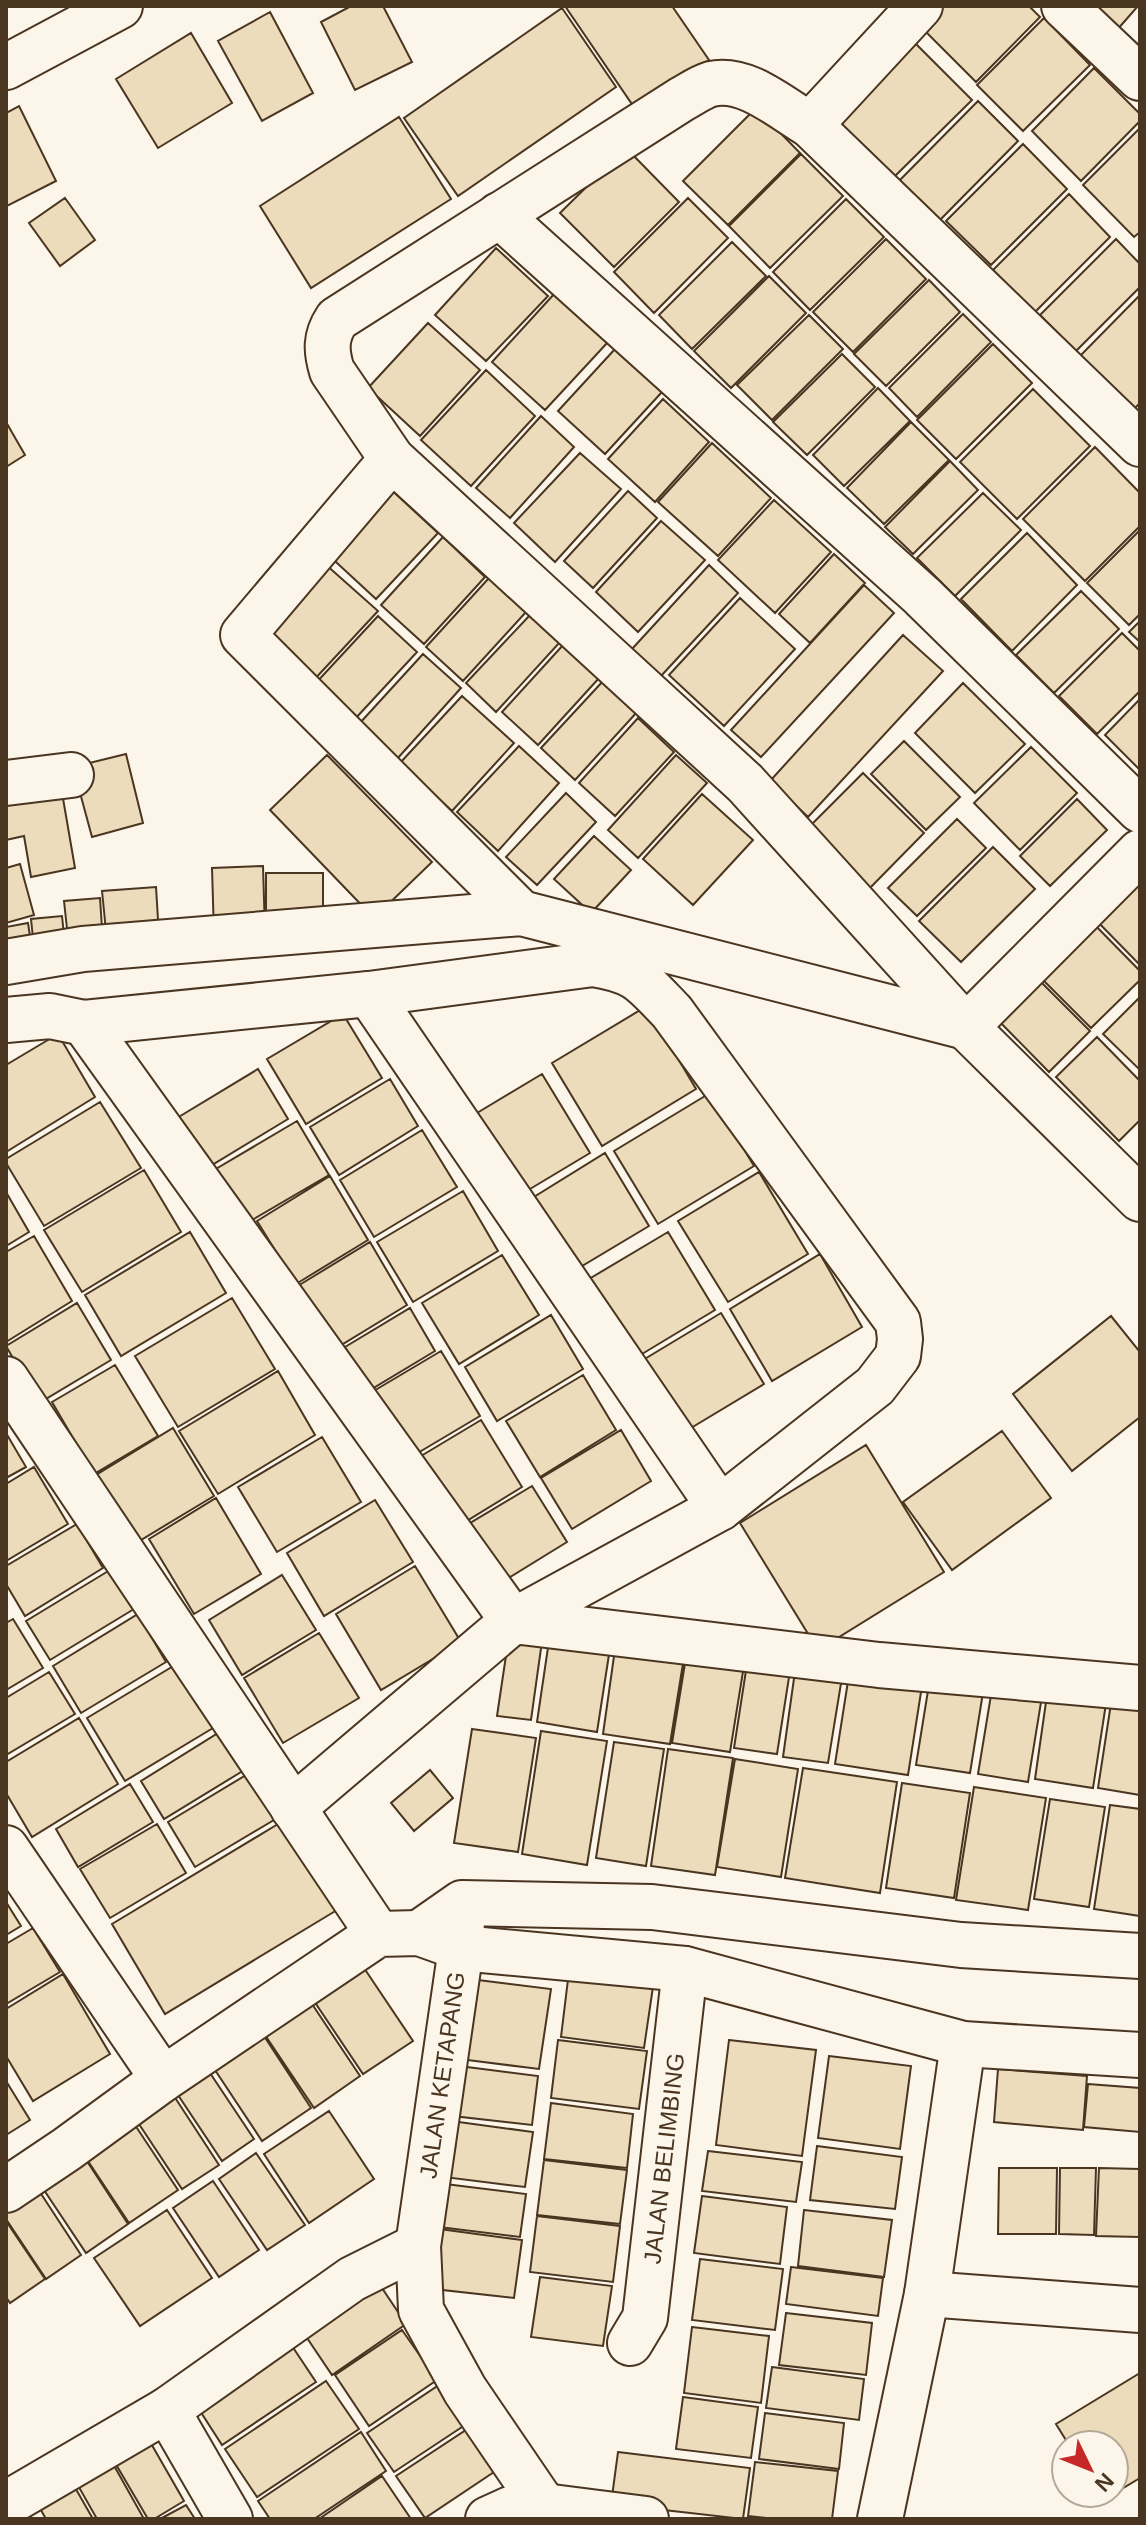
<svg xmlns="http://www.w3.org/2000/svg" width="1146" height="2525" font-family="Helvetica,sans-serif">
	<style>
		.building { fill: #ecdcbc; stroke: #4a3520; stroke-width: 2 }
		.lines { fill: none; stroke-linecap: round; stroke-linejoin: round }
		.minor-casing { stroke: #4a3520; stroke-width: 48 }
		.minor { stroke: #fbf6e9; stroke-width: 44 }
		.labels { text-anchor: middle; dominant-baseline: central; stroke-width: 6; stroke-linejoin: round; paint-order: stroke }
		.street-label { font-size: 24px; fill: #4a3520; stroke: #fbf6e9 }
	</style>
	<rect width="100%" height="100%" fill="#fbf6e9"/>
	<path class="building" d="M351 6H383L412 62 355 90 321 22Z
		M565 6H672L709 60 636 110Z
		M939 6H1029L1040 17 976 82 920 26Z
		M1096 6H1138L1117 30 1093 9Z
		M562 8 616 87 458 196 404 118Z
		M270 12 313 93 262 121 218 41Z
		M1044 18 1090 65 1023 131 977 85Z
		M191 33 232 103 158 148 116 79Z
		M916 44 972 100 892 179 837 122Z
		M1094 68 1140 114V121L1081 181 1032 131Z
		M978 101 1018 141 935 225 895 185Z
		M19 106 56 181 7 206 6 113Z
		M756 108 800 153 728 225 683 181Z
		M399 117 451 199 311 288 260 206Z
		M1140 128V232L1134 237 1083 185Z
		M1023 144 1067 189 991 265 946 221Z
		M626 148 679 202 614 267 560 213Z
		M801 154 843 196 770 268 729 226Z
		M1069 194 1110 237 1035 312 993 270Z
		M65 198 95 240 60 266 29 223Z
		M688 198 728 238 654 313 614 272Z
		M846 199 884 237 810 310 773 272Z
		M886 239 926 279 853 352 813 312Z
		M1116 239 1140 264V287L1076 351 1040 315Z
		M732 242 766 276 692 349 659 315Z
		M496 248 548 296 486 361 435 315Z
		M769 276 806 313 731 388 694 351Z
		M929 280 960 312 886 386 854 354Z
		M555 293 608 342 545 410 492 362Z
		M1140 295V403L1133 410 1080 356Z
		M963 314 991 342 917 417 889 388Z
		M809 315 843 349 772 420 737 385Z
		M428 323 480 370 420 436 368 388Z
		M993 344 1032 383 956 459 917 420Z
		M615 349 662 392 605 454 558 411Z
		M842 354 875 387 807 455 773 422Z
		M486 370 535 416 471 486 421 440Z
		M878 388 910 421 844 486 813 455Z
		M1033 389 1090 446 1017 519 960 462Z
		M663 399 709 442 655 502 608 459Z
		M541 416 574 447 510 518 476 488Z
		M6 422 25 455 6 467Z
		M911 422 949 460 884 524 847 488Z
		M712 443 771 498 718 556 658 502Z
		M1095 447 1140 493V526L1085 581 1023 519Z
		M580 453 621 489 555 562 514 523Z
		M950 461 978 490 913 554 885 527Z
		M385 484 438 533 376 599 324 551Z
		M628 491 657 518 593 588 564 561Z
		M983 493 1021 530 955 596 917 558Z
		M774 500 831 552 775 613 718 560Z
		M661 521 705 560 638 632 596 592Z
		M1140 530V614L1129 625 1087 583Z
		M1027 533 1077 585 1012 651 961 599Z
		M443 537 485 577 424 644 381 605Z
		M834 554 865 583 810 643 779 614Z
		M324 563 378 611 312 682 259 633Z
		M709 565 738 593 661 676 632 649Z
		M489 578 526 612 463 681 426 647Z
		M864 585 894 613 761 757 731 730Z
		M1081 591 1119 629 1054 693 1016 655Z
		M740 598 795 649 724 726 669 675Z
		M531 614 560 642 496 712 466 683Z
		M378 616 417 652 354 720 314 685Z
		M1140 621V642L1129 632Z
		M1122 633 1140 651V691L1097 734 1059 696Z
		M903 635 943 671 808 817 770 781Z
		M564 644 600 677 538 745 502 712Z
		M423 654 461 688 397 759 359 724Z
		M604 680 638 711 575 780 541 748Z
		M963 683 1025 744 975 793 915 733Z
		M462 696 514 743 452 811 400 763Z
		M1140 699V770L1105 735Z
		M638 718 674 752 615 816 579 783Z
		M904 741 960 797 926 830 871 774Z
		M519 746 559 783 498 851 457 812Z
		M1031 747 1077 793 1020 850 974 803Z
		M126 754 143 823 92 837 73 767Z
		M327 755 432 862 374 918 270 810Z
		M676 755 707 783 638 858 608 830Z
		M863 773 924 833 864 894 804 832Z
		M60 781 75 868 31 877 24 836 6 840V794Z
		M566 793 596 822 537 885 506 857Z
		M702 794 753 840 693 905 643 859Z
		M1077 799 1107 830 1050 886 1020 856Z
		M957 819 986 848 917 916 888 888Z
		M594 836 631 870 591 913 554 879Z
		M993 847 1035 889 961 962 919 921Z
		M20 864 34 915 6 923V868Z
		M263 866 265 932 214 934 212 868Z
		M1140 868V965L1089 913Z
		M266 873H323V926L266 927Z
		M156 887 159 936 107 941 102 891Z
		M100 898 103 943 69 947 64 901Z
		M62 916 65 945 34 948 31 919Z
		M1086 916 1140 971V980L1091 1028 1032 969Z
		M28 923 32 950 6 954V927Z
		M1031 972 1090 1031 1049 1072 990 1012Z
		M1140 997V1070L1103 1034Z
		M647 1006 696 1089 602 1146 552 1063Z
		M343 1014 382 1078 306 1124 267 1059Z
		M58 1034 95 1097 6 1152V1065Z
		M1097 1037 1140 1081V1120L1119 1141 1056 1077Z
		M258 1069 288 1119 207 1168 177 1118Z
		M542 1074 590 1153 525 1192 477 1113Z
		M390 1079 418 1126 339 1175 310 1127Z
		M710 1093 754 1166 658 1224 614 1151Z
		M100 1102 141 1168 44 1226 6 1163V1159Z
		M297 1121 329 1175 242 1226 209 1173Z
		M422 1130 457 1187 374 1237 340 1180Z
		M605 1153 649 1226 572 1272 529 1200Z
		M144 1170 181 1232 82 1292 44 1230Z
		M759 1172 808 1254 728 1302 678 1221Z
		M330 1176 368 1240 296 1284 257 1221Z
		M463 1191 498 1251 413 1302 377 1242Z
		M6 1192 29 1232 6 1246Z
		M190 1232 226 1293 121 1356 85 1295Z
		M668 1232 715 1310 637 1357 589 1279Z
		M34 1236 72 1301 6 1342V1252Z
		M370 1242 407 1305 333 1350 296 1287Z
		M820 1254 862 1327 772 1381 730 1309Z
		M502 1255 539 1315 459 1364 422 1303Z
		M232 1298 275 1369 178 1427 135 1356Z
		M77 1303 111 1360 39 1403 6 1346Z
		M410 1308 435 1351 370 1390 345 1347Z
		M721 1313 764 1384 681 1434 638 1363Z
		M551 1315 583 1369 497 1421 465 1367Z
		M1111 1316 1140 1352V1417L1072 1471 1013 1394Z
		M441 1351 480 1416 411 1457 372 1392Z
		M115 1365 158 1436 94 1474 52 1402Z
		M278 1371 315 1435 218 1494 179 1431Z
		M583 1375 616 1430 540 1477 506 1421Z
		M481 1420 522 1487 457 1527 416 1459Z
		M173 1428 214 1496 136 1543 96 1475Z
		M621 1430 651 1481 572 1529 541 1478Z
		M1002 1431 1051 1498 952 1570 903 1502Z
		M6 1433 26 1467 6 1478Z
		M322 1437 361 1502 277 1552 238 1487Z
		M866 1445 944 1572 818 1650 740 1523Z
		M34 1467 68 1524 6 1561V1484Z
		M532 1486 567 1542 494 1587 460 1529Z
		M216 1498 261 1574 194 1614 149 1539Z
		M375 1500 413 1562 324 1616 287 1553Z
		M77 1524 103 1568 25 1616 6 1584V1566Z
		M415 1566 461 1642 381 1690 336 1614Z
		M110 1570 134 1609 50 1660 26 1621Z
		M282 1575 316 1630 242 1675 209 1620Z
		M138 1614 166 1662 81 1713 53 1666Z
		M13 1619 43 1668 6 1690V1623Z
		M551 1627 612 1635 597 1732 537 1722Z
		M510 1629 543 1634 531 1720 497 1716Z
		M319 1633 359 1698 283 1743 244 1678Z
		M617 1635 686 1645 670 1744 603 1734Z
		M688 1645 746 1653 730 1752 672 1743Z
		M749 1651 792 1658 777 1754 734 1748Z
		M797 1657 844 1665 828 1763 783 1757Z
		M180 1662 218 1725 125 1781 87 1718Z
		M851 1662 924 1673 908 1775 835 1764Z
		M49 1672 75 1714 6 1755V1698Z
		M931 1672 985 1680 970 1773 916 1765Z
		M993 1683 1043 1690 1028 1782 978 1774Z
		M1048 1688 1107 1697 1093 1788 1035 1779Z
		M1112 1697 1140 1701V1795L1098 1788Z
		M79 1718 118 1784 32 1837 6 1793V1762Z
		M472 1729 536 1738 518 1852 454 1843Z
		M223 1730 246 1769 164 1819 141 1781Z
		M541 1731 607 1741 587 1865 522 1854Z
		M614 1742 664 1749 646 1866 596 1858Z
		M668 1749 733 1758 715 1875 651 1866Z
		M735 1759 798 1769 781 1877 717 1867Z
		M803 1768 897 1782 880 1893 785 1878Z
		M430 1770 453 1798 414 1831 391 1803Z
		M251 1772 279 1817 195 1867 168 1822Z
		M902 1783 970 1793 954 1898 886 1888Z
		M130 1784 153 1822 78 1867 56 1829Z
		M974 1787 1046 1798 1028 1910 956 1900Z
		M1050 1799 1105 1807 1089 1907 1034 1899Z
		M1110 1805 1140 1809V1916L1094 1909Z
		M283 1821 337 1910 165 2014 112 1924Z
		M157 1824 186 1873 110 1918 80 1869Z
		M6 1902 21 1926 6 1935Z
		M33 1928 60 1972 6 2004V1944Z
		M570 1963 655 1973 644 2048 561 2037Z
		M362 1965 413 2041 363 2074 312 1998Z
		M63 1974 110 2054 33 2101 6 2056V2009Z
		M470 1979 551 1989 539 2069 459 2059Z
		M312 2004 360 2076 314 2108 265 2035Z
		M264 2036 311 2108 262 2141 215 2070Z
		M558 2040 647 2051 639 2109 551 2098Z
		M729 2040 816 2050 802 2156 716 2145Z
		M829 2056 911 2066 900 2149 818 2138Z
		M459 2066 538 2076 532 2125 453 2116Z
		M998 2069 1087 2076 1083 2130 994 2122Z
		M208 2070 254 2139 222 2161 176 2092Z
		M6 2081 30 2120 6 2135Z
		M1088 2084 1140 2088V2132L1084 2127Z
		M172 2093 219 2165 182 2189 135 2118Z
		M551 2103 633 2114 627 2168 544 2159Z
		M329 2111 374 2179 309 2223 264 2154Z
		M131 2119 178 2190 129 2223 82 2152Z
		M444 2120 533 2132 525 2187 436 2176Z
		M817 2146 902 2157 895 2209 810 2200Z
		M708 2151 802 2162 796 2202 702 2191Z
		M81 2152 128 2224 86 2253 38 2181Z
		M256 2153 305 2225 267 2250 219 2179Z
		M544 2160 627 2170 620 2224 537 2215Z
		M999 2168H1057L1056 2234H998Z
		M1060 2168H1096L1094 2235 1059 2234Z
		M1099 2168 1140 2169V2237L1096 2236Z
		M213 2181 259 2250 219 2277 173 2208Z
		M34 2183 81 2255 46 2279 6 2219V2201Z
		M437 2183 526 2194 520 2237 431 2226Z
		M702 2196 787 2207 780 2264 694 2253Z
		M167 2210 212 2278 140 2326 94 2258Z
		M804 2210 892 2220 884 2277 798 2266Z
		M537 2216 620 2226 613 2282 530 2272Z
		M6 2221 45 2279 10 2303 6 2297Z
		M432 2228 522 2240 514 2298 425 2288Z
		M700 2259 783 2269 775 2330 692 2320Z
		M791 2267 883 2278 878 2316 786 2304Z
		M540 2277 612 2286 603 2346 531 2337Z
		M376 2279 406 2324 332 2375 301 2329Z
		M786 2313 872 2323 866 2375 779 2365Z
		M692 2327 769 2336 761 2403 684 2393Z
		M402 2330 437 2380 369 2426 335 2375Z
		M286 2337 316 2382 222 2445 193 2400Z
		M772 2367 864 2379 859 2420 766 2408Z
		M1140 2373V2478L1103 2500 1099 2493H1114V2445H1069L1056 2424Z
		M326 2381 359 2429 257 2497 225 2449Z
		M439 2385 465 2425 394 2472 367 2433Z
		M683 2397 758 2407 751 2458 676 2449Z
		M765 2413 844 2423 839 2469 759 2459Z
		M466 2430 494 2472 425 2518 396 2476Z
		M361 2432 386 2471 314 2519H270L258 2501Z
		M149 2440 184 2501 154 2519H148L114 2461Z
		M618 2452 750 2468 743 2519 611 2504Z
		M112 2462 144 2519H97L76 2482Z
		M755 2462 838 2471 832 2519H776L748 2516Z
		M382 2476 411 2519H319Z
		M73 2484 93 2519H46L38 2505Z
		M186 2505 195 2519H160Z"/>
	<g class="lines">
		<defs>
			<g id="minor">
				<path d="M1064 6 1140 78"/>
				<path d="M6 67 120 6"/>
				<path d="M810 125 920 6"/>
				<path d="M499 215 922 596 1140 810"/>
				<path d="M1140 444 810 125C781 108 746 76 711 84 701 87 691 94 682 99L337 319C325 337 326 351 332 371L392 459 745 783 966 1027 1140 1199"/>
				<path d="M392 459 243 635 521 913"/>
				<path d="M6 783 71 775"/>
				<path d="M6 962 83 949 521 913 966 1027 1140 852"/>
				<path d="M369 994 720 1508"/>
				<path d="M6 1020 50 1016 84 1023"/>
				<path d="M6 1379 378 1934"/>
				<path d="M293 1808 513 1621 720 1508 875 1386 898 1356 900 1339 898 1322 672 1012C642 981 637 971 593 964L369 994 84 1023 513 1621 879 1665 1140 1688"/>
				<path d="M6 1848 163 2079"/>
				<path d="M462 1919 461 1948 418 2246 421 2310 465 2390 544 2506"/>
				<path d="M419 1933 462 1903 652 1907 961 1945 1140 1956"/>
				<path d="M6 2190 67 2149 163 2079 378 1934 419 1933 461 1948 685 1969 963 2044 1140 2055"/>
				<path d="M927 2294 1140 2310"/>
				<path id="s1" d="M630 2343 645 2318 685 1969"/>
				<path d="M167 2410 230 2519"/>
				<path d="M6 2504 167 2410 352 2279 418 2246"/>
				<path d="M488 2519 510 2509 544 2506 646 2519"/>
				<path d="M880 2519 927 2294 963 2044"/>
			</g>
		</defs>
		<use href="#minor" class="minor-casing"/>
		<use href="#minor" class="minor"/>
	</g>
	<g class="labels">
		<g class="street-label">
			<text transform="translate(442 2075) rotate(-82)">JALAN KETAPANG</text>
			<text stroke="none"><textPath href="#s1" startOffset="190">JALAN BELIMBING</textPath></text>
		</g>
	</g>
	<rect width="1146" height="2525" fill="none" stroke="#4a3520" stroke-width="16"/>
	<g transform="translate(1090 2469) rotate(133)"><circle r="38" fill="#fbf6e9" stroke="#b4a999" stroke-width="2"/>
	<path d="M0-6L14 30L0 20L-14 30Z" fill="#c62828"/>
	<text y="-12" font-size="22" font-weight="bold" text-anchor="middle" fill="#4a3520">N</text>
	</g>
</svg>
